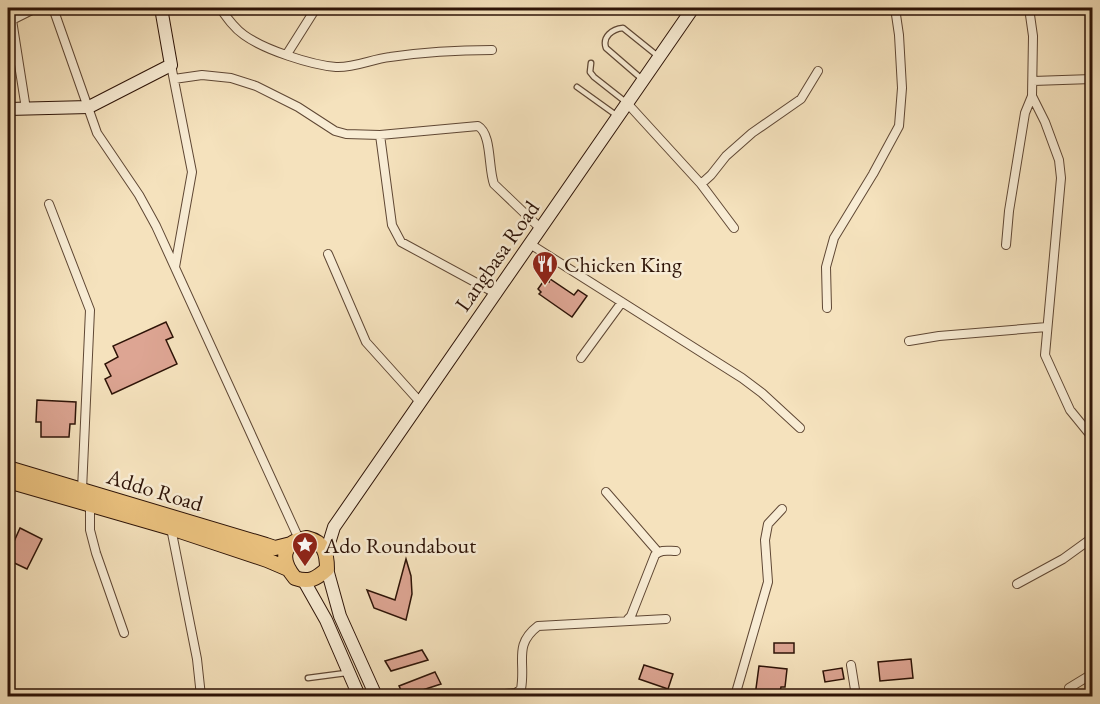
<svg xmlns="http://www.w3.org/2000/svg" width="1100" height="704" font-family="'EB Garamond',serif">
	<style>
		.building { fill: #dda593; stroke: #2d1307; stroke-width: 1.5 }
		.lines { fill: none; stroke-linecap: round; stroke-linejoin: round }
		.lane-casing { stroke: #5f4734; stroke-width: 7 }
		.street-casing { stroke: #5f4734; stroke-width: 10 }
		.secondary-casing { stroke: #2d1307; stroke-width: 14 }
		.primary-casing { stroke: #2d1307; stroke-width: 16 }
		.lane { stroke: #f8ecd4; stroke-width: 4.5 }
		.street { stroke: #f8ecd4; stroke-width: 8 }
		.secondary { stroke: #f8ecd4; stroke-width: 12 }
		.primary { stroke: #eac17e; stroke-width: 14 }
		.labels { text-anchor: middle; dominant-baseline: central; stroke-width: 5; stroke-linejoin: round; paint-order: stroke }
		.street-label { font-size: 22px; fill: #2d1307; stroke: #f8ecd4 }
		.poi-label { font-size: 22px; fill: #2d1307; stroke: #f8ecd4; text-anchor: start }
	</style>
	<rect width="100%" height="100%" fill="#f5e2bd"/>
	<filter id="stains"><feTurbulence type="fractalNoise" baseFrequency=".00333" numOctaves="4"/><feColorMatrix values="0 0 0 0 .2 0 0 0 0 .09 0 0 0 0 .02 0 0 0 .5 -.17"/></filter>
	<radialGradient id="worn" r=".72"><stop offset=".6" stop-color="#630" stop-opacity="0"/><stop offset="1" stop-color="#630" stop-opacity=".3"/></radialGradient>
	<path class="building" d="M545 279 549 282 550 279 574 295 578 290 587 296 572 317 539 294 541 292 538 289Z
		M166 322 173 337 166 340 177 364 112 394 105 379 111 376 105 364 118 357 113 346Z
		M37 400 76 402 75 424H70L69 437H41V422H36Z
		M20 528 42 539 27 569 8 560V555Z
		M406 559 411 576 412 594 406 620 374 608 367 590 395 600Z
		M774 643H794V653H774Z
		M422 650 428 660 391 671 385 661Z
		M911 659 913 678 880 681 878 662Z
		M644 665 673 674 668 689 639 679Z
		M759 666 787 669 785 687H781L779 696H755Z
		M842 668 844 679 825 682 823 671Z
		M435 672 441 684 404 696 399 686Z"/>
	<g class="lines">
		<defs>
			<path id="lane" d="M591 63 590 72 594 77 627 103
				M643 80 606 48C602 37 612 29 623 28L659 57
				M577 87 616 115
				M308 678 346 673"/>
			<path id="street" d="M53 8 97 133 139 195 156 226 299 539
				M220 8C227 18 234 28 244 35 265 50 311 65 336 67 354 68 372 59 390 57 424 52 457 50 492 50
				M1029 8 1033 36 1032 96 1045 122 1059 160 1061 178 1045 355 1070 410 1092 437
				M8 19 12 20 36 8
				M12 20 26 109
				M287 54 316 8
				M171 65 192 172 175 267
				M174 79 202 75 231 78 256 86 298 107 335 131 346 134 380 135 478 126C492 134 488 168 494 184L541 229
				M1033 81 1092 79
				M627 103 701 184 734 228
				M380 135 392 225 401 242 497 294
				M701 184 711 175 726 156 752 133 801 99 818 71
				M49 204 90 310 82 490
				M530 244 742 378 762 393 800 428
				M1006 245 1009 211 1025 113 1032 96
				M328 254 366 342 420 402
				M827 308 826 267 834 238 873 174 899 126 902 88 899 35 895 8
				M909 341 939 336 1047 327
				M581 358 622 302
				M606 492 658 552
				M90 505V530L96 553 124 633
				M171 528 197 659 201 696
				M1017 584 1063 559 1092 538
				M628 619 631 616 655 555C661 549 668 551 676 551
				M851 665 856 696
				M1069 688 1092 674
				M483 696 516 693 521 689C526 662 513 645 538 626L666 619
				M735 696 768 582 765 540 768 524 782 509"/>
			<path id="secondary" d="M8 109 89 107 171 65 161 8
				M326 553 334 527 693 8
				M327 569 340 616 376 696
				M304 581 326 620 359 696"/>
			<path id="primary" d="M8 468 266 545 275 548 291 544
				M8 481 171 528 267 560 288 569
				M307 538C324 542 327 553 327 569 316 579 309 583 295 578 280 560 281 542 307 538Z"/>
		</defs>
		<use href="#lane" class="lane-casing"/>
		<use href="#street" class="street-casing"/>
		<use href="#secondary" class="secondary-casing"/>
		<use href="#primary" class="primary-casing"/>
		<use href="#lane" class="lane"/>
		<use href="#street" class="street"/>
		<use href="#secondary" class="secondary"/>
		<use href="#primary" class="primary"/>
	</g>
	<defs>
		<symbol id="restaurant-pin" viewBox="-11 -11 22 30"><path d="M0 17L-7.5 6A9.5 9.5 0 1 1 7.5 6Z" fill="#8f2418" stroke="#f8ecd4"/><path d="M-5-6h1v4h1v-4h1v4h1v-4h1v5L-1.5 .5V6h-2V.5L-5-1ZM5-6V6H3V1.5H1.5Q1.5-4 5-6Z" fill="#fff"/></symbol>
		<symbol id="sight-pin" viewBox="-11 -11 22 30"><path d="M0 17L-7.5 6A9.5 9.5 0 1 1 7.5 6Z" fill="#8f2418" stroke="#f8ecd4"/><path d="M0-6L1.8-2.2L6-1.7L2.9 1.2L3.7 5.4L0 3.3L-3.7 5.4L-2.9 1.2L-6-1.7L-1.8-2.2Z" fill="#fff"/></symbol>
	</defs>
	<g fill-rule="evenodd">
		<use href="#restaurant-pin" x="530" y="249" width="30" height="40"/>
		<use href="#sight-pin" x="290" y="530" width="30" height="40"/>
	</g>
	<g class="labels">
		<g class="street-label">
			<text transform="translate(497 256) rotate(-55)">Langbasa Road</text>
			<text transform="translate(155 490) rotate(17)">Addo Road</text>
		</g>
		<g class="poi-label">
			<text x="564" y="264">Chicken King</text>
			<text x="324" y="545">Ado Roundabout</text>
		</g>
	</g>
	<rect width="1100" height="704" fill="none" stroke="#f5e2bd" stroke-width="30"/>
	<rect x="9" y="9" width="1082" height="686" fill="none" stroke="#2d1307" stroke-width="3"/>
	<rect x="15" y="15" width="1070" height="674" fill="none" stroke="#2d1307" stroke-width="1.5"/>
	<rect width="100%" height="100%" filter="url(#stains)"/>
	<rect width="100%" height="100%" fill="url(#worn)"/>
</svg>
